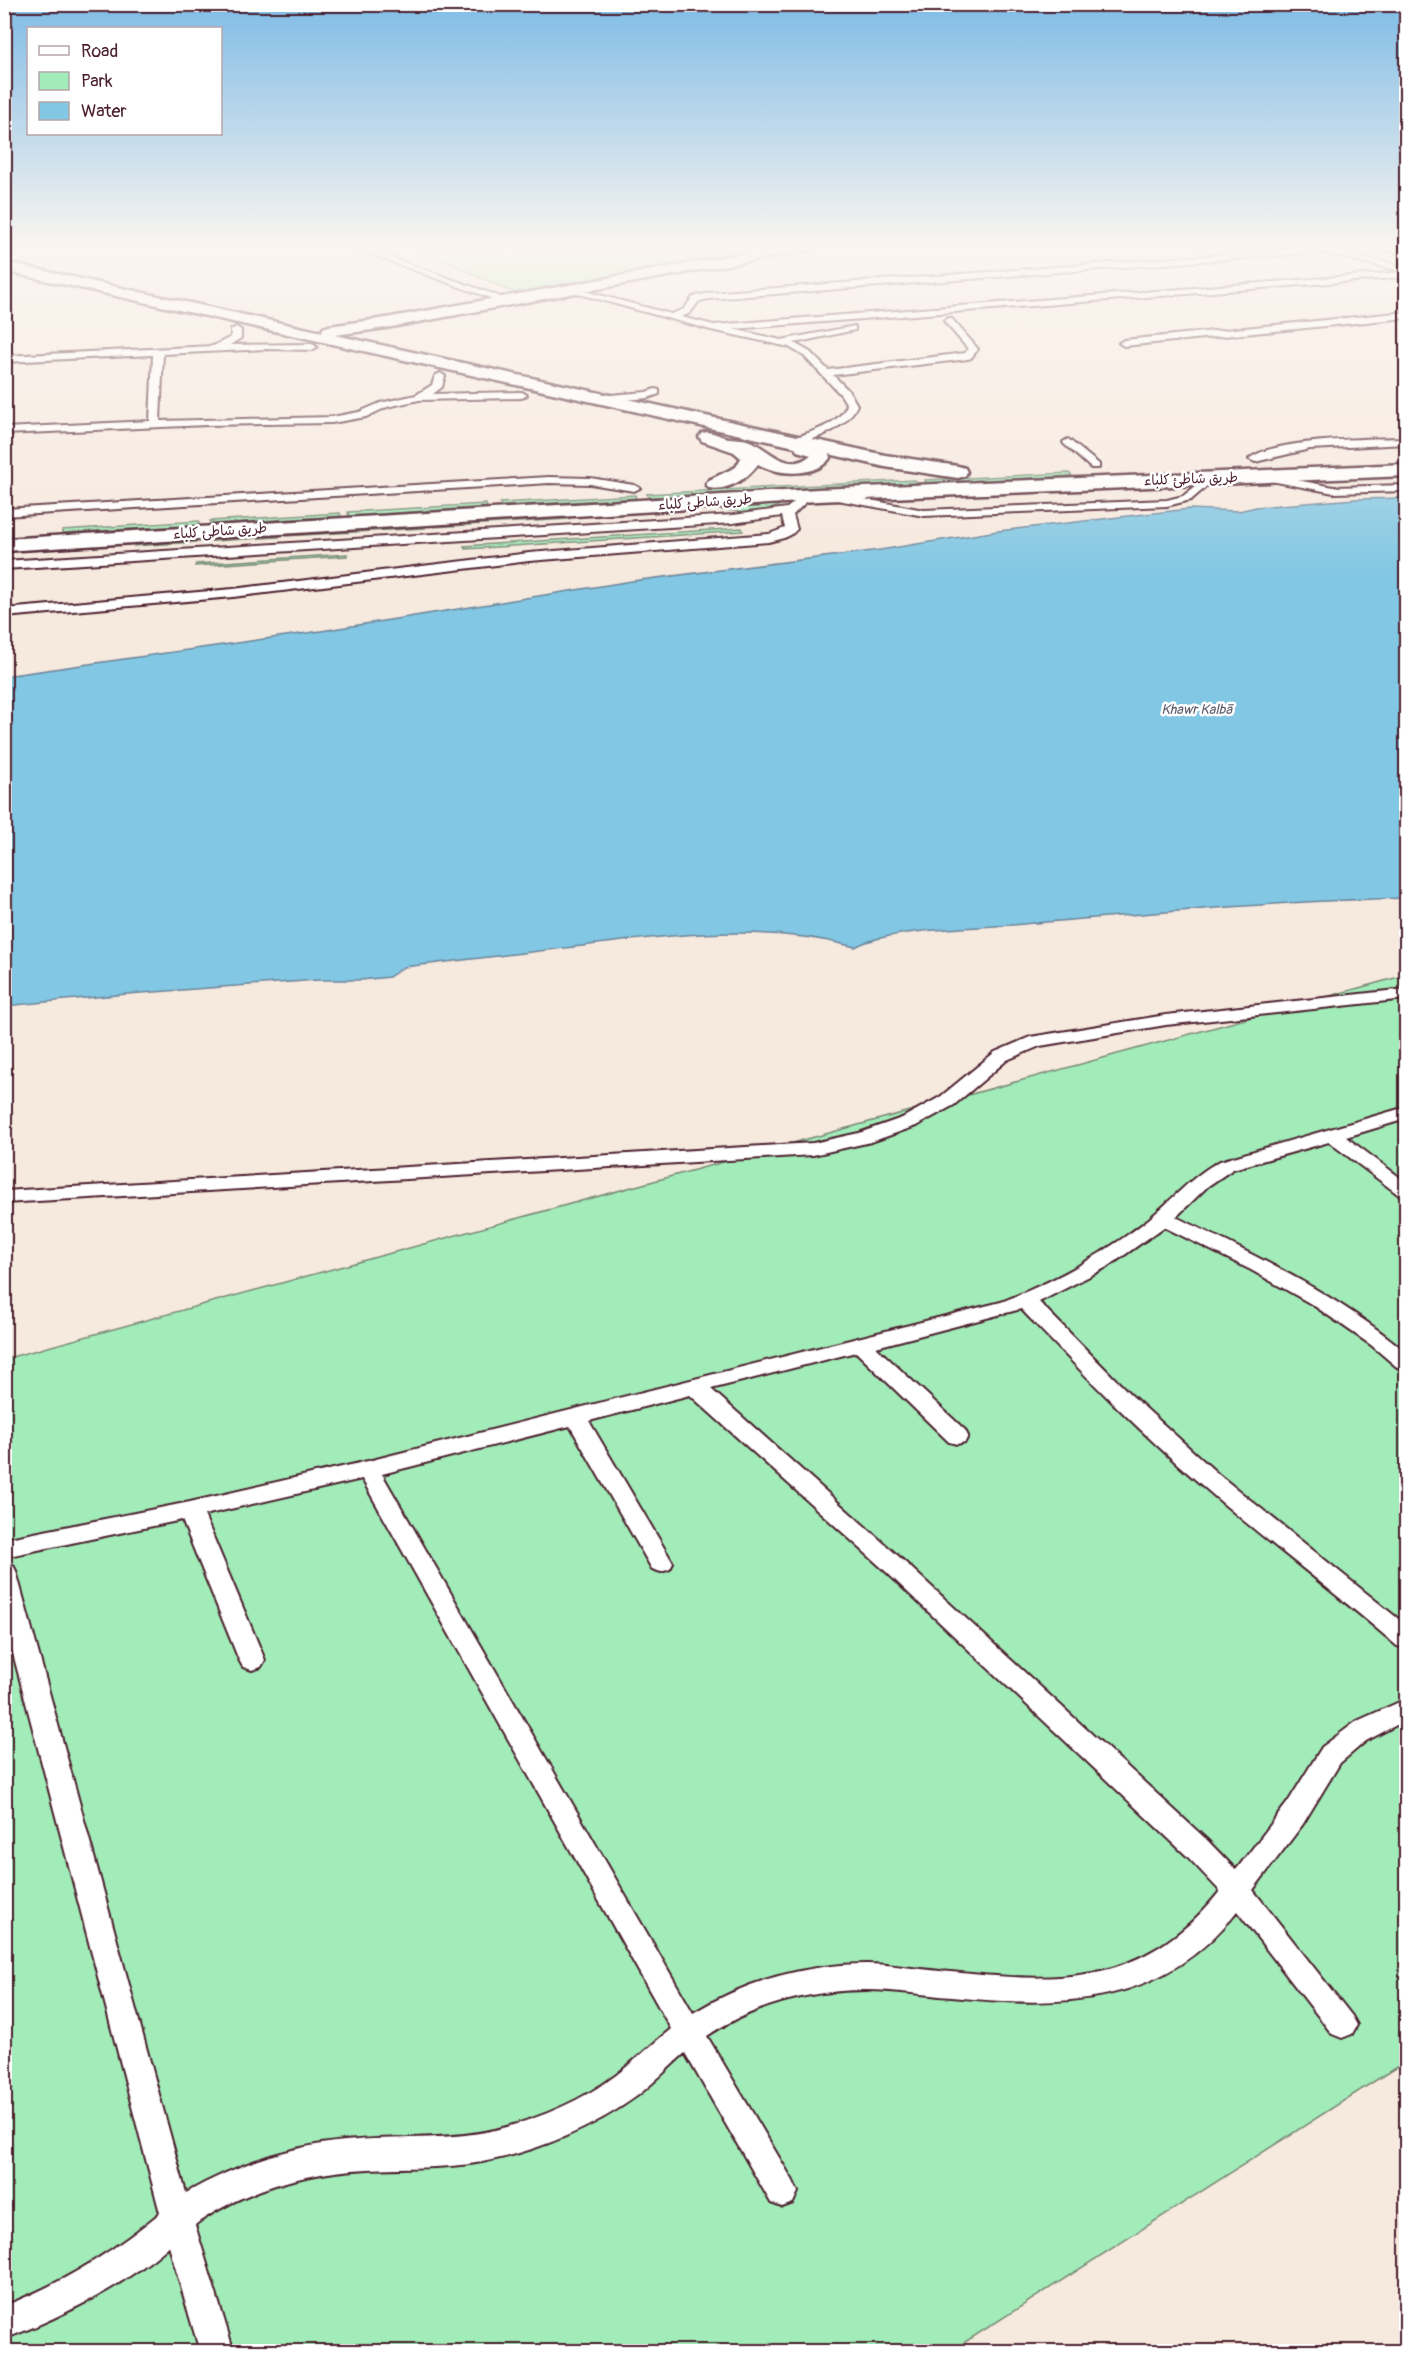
<svg xmlns="http://www.w3.org/2000/svg" width="1411" height="2356" font-family="Pangolin,'Playpen Sans Arabic',sans-serif">
	<style>
		.green { fill: #a2ecba; stroke: #768672; stroke-width: 1.5 }
		.water { fill: #82c7e3; stroke: #6c8499; stroke-width: 1.5 }
		.lines { fill: none; stroke-linecap: round; stroke-linejoin: round }
		.service-casing { stroke: #4a1f2b; stroke-width: 4 }
		.tertiary-casing { stroke: #4a1f2b; stroke-width: 5 }
		.trunk-casing { stroke: #4a1f2b; stroke-width: 5 }
		.service { fill: #fff; fill-rule: evenodd }
		.tertiary { fill: #fff; fill-rule: evenodd }
		.trunk { fill: #fff; fill-rule: evenodd }
		.labels { text-anchor: middle; dominant-baseline: central; stroke-width: 5; stroke-linejoin: round; paint-order: stroke }
		.far-street-label { font-size: 14px; fill: #4a1f2b; stroke: #fff }
		.far-water-label { font-size: 14px; font-style: italic; fill: #5e5a6b; stroke: #fff }
	</style>
	<rect width="100%" height="100%" fill="#f6e9de"/>
	<filter id="ink" filterUnits="userSpaceOnUse"><feTurbulence type="fractalNoise" baseFrequency=".0167" numOctaves="2"/><feDisplacementMap in="SourceGraphic" scale="12" xChannelSelector="R" yChannelSelector="G"/><feConvolveMatrix kernelMatrix="1 2 1 2 8 2 1 2 1" color-interpolation-filters="sRGB"/></filter>
	<g filter="url(#ink)">
		<path class="green" d="M410 245H790L519 295Z
			M1069 473 1072 476 926 483 925 480Z
			M915 480 917 483 649 497 647 494Z
			M635 495 636 498 501 506 500 503Z
			M784 503 768 511 741 515 737 511 722 510 721 507Z
			M486 504 487 507 349 516 348 512Z
			M340 513 341 516 210 524V521Z
			M568 516 569 519 434 527 433 525Z
			M199 521V525L62 533V530Z
			M425 525V528L286 536V534Z
			M742 528 743 531 465 549 464 546Z
			M279 534V537L134 546 135 543Z
			M347 554V556L195 566 196 564Z
			M1406 975V2061L951 2351H5L4 1359Z"/>
		<path class="water" d="M1406 498V898C1275 901 1143 914 1012 925 971 928 889 929 855 947 766 923 672 935 582 946 523 953 463 960 404 967L389 977 361 980H318L127 994 5 1006V676L321 631 632 581 880 550 998 531 1189 509 1239 511 1256 507 1355 499Z"/>
		<g class="lines">
			<defs>
				<path id="service" d="M345 245H357L512 301 504 303Z
					M1311 245 1406 267V277L733 329 781 340 855 326V330L794 343 810 352 828 370 965 353 968 349 944 321 949 318 952 319 978 349 971 358 968 359 833 375 849 391 857 405C847 428 819 438 796 444L791 441 792 439C811 431 838 426 847 405L841 395 804 356 789 347 711 330 564 290 569 287 671 314 684 309 693 297 709 293 1309 248ZM1322 252 1404 272 714 325 681 317 690 313 699 301 709 299Z
					M1406 312V318L1124 346 1119 343 1124 340Z
					M236 327 241 330V338L230 345 312 344 317 347 312 350 266 349 163 354 160 421 332 417 359 412 380 403 416 395 432 385 435 376 440 373 445 376 442 387 433 394 522 392 527 395 522 398 419 400 387 407 366 417 332 423 207 425 4 434V428L150 421 153 355 4 362V356L213 346 231 337V330Z
					M655 389 659 390V394L648 398 598 402 593 399 598 396 646 392Z
					M1406 438V444L1310 449 1255 462 1249 459C1274 438 1372 439 1406 438Z
					M1068 439 1099 464V468H1091L1064 444 1063 442Z
					M1259 473 1334 487 1406 485V491L1334 493 1255 478 1253 476Z
					M1210 475 1214 476V480L1191 500 1167 506 924 516 832 499 826 496 832 493 924 510 1167 500 1183 496Z
					M549 477 590 478 634 485 640 488 634 491 590 484 549 483 4 516V509Z
					M807 492 813 495 793 515 797 529C790 538 780 539 769 542L529 561 233 597 4 617V609L233 589 529 553 769 534 785 528 782 516 733 523 4 569V561L733 515 787 508Z
					M1406 989V999L1166 1025 1040 1046 1007 1060 954 1105 916 1126 871 1142 813 1155 4 1203V1191L813 1143 859 1133 902 1118 940 1097 995 1052 1030 1037 1166 1015Z
					M1406 1107V1119L1346 1137 1406 1182V1197L1399 1195 1329 1142 1233 1169 1208 1186 1176 1217C1256 1256 1337 1294 1406 1352V1370L1398 1368 1371 1345 1313 1305 1251 1270 1164 1227 1109 1266 1039 1302 1130 1394 1218 1474 1406 1625V1648L1397 1646C1334 1591 1267 1542 1204 1487 1139 1432 1080 1370 1021 1309L876 1347 965 1430 968 1436 965 1442 957 1444 949 1442 856 1352 711 1389 897 1555 1207 1840 1236 1870 1288 1802 1322 1747 1357 1721 1406 1699V1720L1366 1741 1340 1763 1303 1824 1253 1890 1352 2016 1357 2025 1352 2034 1342 2038 1332 2034 1237 1911C1163 2007 1063 2008 952 1997 924 1995 895 1990 866 1990 810 1990 754 2005 707 2036L793 2181 798 2192 793 2203 782 2207 771 2203 685 2053C669 2067 654 2083 637 2096 593 2128 536 2152 482 2162 445 2169 406 2167 368 2169 308 2172 251 2187 200 2221L195 2225 234 2352H200L169 2246C121 2288 63 2316 4 2339V2306C61 2284 113 2252 160 2213L4 1619V1562L13 1565 16 1571 186 2193C234 2166 289 2146 345 2141 395 2136 446 2141 495 2130 538 2119 580 2102 615 2076 635 2061 652 2044 671 2029L362 1479 204 1515 265 1660 261 1667 252 1670 243 1667 239 1660 182 1520 4 1557V1539L190 1502 368 1461 1001 1302C1053 1282 1101 1256 1145 1222 1171 1202 1191 1176 1220 1161ZM690 1395 881 1567 1187 1856 1220 1891C1136 1997 1042 1981 921 1969 903 1967 885 1964 867 1964 806 1964 745 1981 693 2013L382 1474 570 1426 652 1569 661 1572 670 1569 673 1563 589 1421Z"/>
				<path id="tertiary" d="M790 245H821L814 249 386 328 335 335 885 455 958 466 965 468 967 472 965 476 958 478 885 467 829 454 830 458C816 478 776 475 758 464 749 478 726 492 709 488L706 484 709 480 736 467 741 458 734 452 702 441 699 437 702 433C712 430 719 437 729 438 738 439 743 438 752 442 771 451 788 474 811 455L797 451 795 447 4 271V262L322 332 323 328 329 326 386 318Z
					M1379 245 1406 247V255L1381 248Z"/>
				<path id="trunk" d="M1406 464V476L818 501 4 551V539L818 489Z"/>
			</defs>
			<use href="#service" class="service-casing"/>
			<use href="#tertiary" class="tertiary-casing"/>
			<use href="#trunk" class="trunk-casing"/>
			<use href="#service" class="service"/>
			<use href="#tertiary" class="tertiary"/>
			<use href="#trunk" class="trunk"/>
		</g>
	</g>
	<linearGradient id="sky" x2="0" y2="1"><stop stop-color="#7fbce6"/><stop offset="0.43" stop-color="#fbf5f0"/><stop offset="1" stop-color="#fbf5f0" stop-opacity="0"/></linearGradient>
	<rect width="1411" height="575" fill="url(#sky)"/>
	<g class="labels">
		<g class="far-street-label">
			<text transform="translate(1191 479) rotate(-2)">طريق شاطئ كلباء</text>
			<text transform="translate(705 502) rotate(-4)">طريق شاطئ كلباء</text>
			<text transform="translate(220 531) rotate(-4)">طريق شاطئ كلباء</text>
		</g>
		<g class="far-water-label">
			<text x="1197" y="709">Khawr Kalbā</text>
		</g>
	</g>
	<rect width="1411" height="2356" fill="none" stroke="#fff" stroke-width="24"/>
	<rect x="12" y="12" width="1387" height="2332" fill="none" stroke="#4a1f2b" stroke-width="2" filter="url(#ink)"/>
	<rect x="27" y="27" width="195" height="108" fill="#ffffff" stroke="#b7a5aa" stroke-width="1.5"/>
	<rect x="39" y="46" width="30" height="9" fill="#ffffff" stroke="#b7a5aa" stroke-width="1.5"/>
	<text x="81" y="57" font-size="18" fill="#4a1f2b">Road</text>
	<rect x="39" y="72" width="30" height="18" fill="#a2ecba" stroke="#b7a5aa" stroke-width="1.5"/>
	<text x="81" y="87" font-size="18" fill="#4a1f2b">Park</text>
	<rect x="39" y="102" width="30" height="18" fill="#82c7e3" stroke="#b7a5aa" stroke-width="1.5"/>
	<text x="81" y="117" font-size="18" fill="#4a1f2b">Water</text>
</svg>
